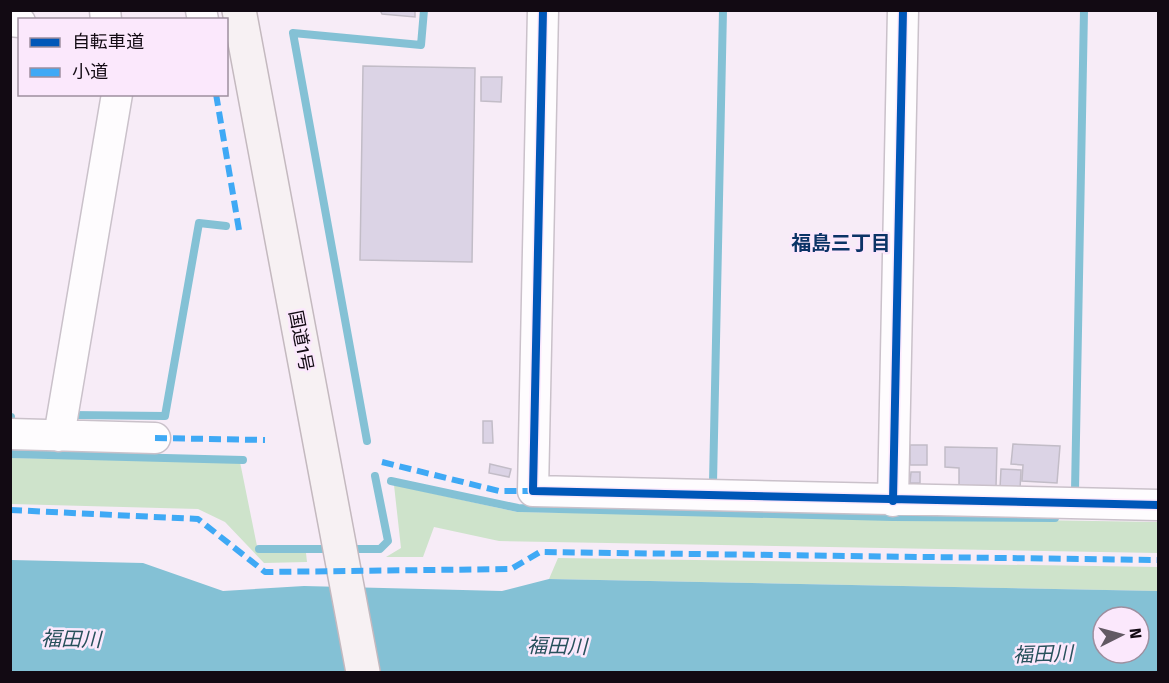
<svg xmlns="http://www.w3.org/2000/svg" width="1169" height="683" font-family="'Fira Sans','Noto Sans JP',sans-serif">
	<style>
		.green { fill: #cee3cb }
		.water { fill: #84c1d5; fill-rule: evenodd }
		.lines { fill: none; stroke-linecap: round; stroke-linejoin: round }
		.stream { stroke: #84c1d5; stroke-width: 8 }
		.building { fill: #dbd3e5; stroke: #c2bcc7; stroke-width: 1.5 }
		.minor-casing { stroke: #cac1ca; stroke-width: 33 }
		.trunk-casing { stroke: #c4b9bf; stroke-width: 36 }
		.minor { stroke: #fefcfe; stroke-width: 30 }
		.trunk { stroke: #f7f1f3; stroke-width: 33 }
		.quiet { stroke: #3fa9f5; stroke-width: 6; stroke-dasharray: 12 6; stroke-linecap: butt }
		.cycleway-casing { stroke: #fbe8fc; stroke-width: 11 }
		.cycleway { stroke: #0057b8; stroke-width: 8 }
		.labels { text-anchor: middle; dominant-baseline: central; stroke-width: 5; stroke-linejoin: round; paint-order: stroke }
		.street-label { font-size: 18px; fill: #120a13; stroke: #fbe8fc }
		.neighbourhood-label { font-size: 20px; font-weight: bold; fill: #0b3366; stroke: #fbe8fc }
		.water-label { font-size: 20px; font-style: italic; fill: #28515c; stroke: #fbe8fc }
	</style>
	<rect width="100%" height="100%" fill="#f7ecf7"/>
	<path class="green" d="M11 458 240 462 258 551 306 553 307 562 264 563 225 522 198 509 11 504Z
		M394 485 517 512 1158 522V553L499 541 434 527 423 557H386L401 548Z
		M558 558 1158 567V591L549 579Z"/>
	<path class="water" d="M11 560 143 563 223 591 304 586 502 591 549 579 1158 591V672H11ZM1103 617H1139V653H1103Z"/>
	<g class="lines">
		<path class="stream" d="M71 415 165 416 199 223 226 226
			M10 417H11
			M367 441 293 33 421 45 424 10
			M10 454 243 460
			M391 481 518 508 893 517 1055 518
			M713 483 723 10
			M1075 491 1084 10
			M259 549H333
			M348 549H380L388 541 375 476"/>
	</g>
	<path class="building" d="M380 10H415V17L382 14Z
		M363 66 475 68 472 262 360 260Z
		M481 77H502L501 102 481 101Z
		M483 421H492L493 443H483Z
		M1013 444 1060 446 1057 483 1022 481 1023 465 1011 464Z
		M910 445H927V465H910Z
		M945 447 997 448 996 487 959 486V468L945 467Z
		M490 464 511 469 509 477 489 473Z
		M1001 469 1021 470 1020 489 1000 488Z
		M911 472H920V483H910Z"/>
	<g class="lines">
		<defs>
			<path id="minor" d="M105 10 106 20
				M201 10 203 20
				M543 10 533 491 1158 505
				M10 21 20 22
				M10 434 155 438
				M59 436 117 94
				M893 501 903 10"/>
			<path id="trunk" d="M239 10 363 672"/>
		</defs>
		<use href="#minor" class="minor-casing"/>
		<use href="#trunk" class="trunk-casing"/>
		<use href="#minor" class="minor"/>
		<use href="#trunk" class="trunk"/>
		<path class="quiet" d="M216 94 239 230
			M155 438 265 440
			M382 462 499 491H533
			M10 510 198 519 265 572 511 569 540 552 1158 560"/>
		<defs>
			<path id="cycleway" d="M543 10 533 491 1158 505
				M893 501 903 10"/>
		</defs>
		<use href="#cycleway" class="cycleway-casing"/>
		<use href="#cycleway" class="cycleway"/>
	</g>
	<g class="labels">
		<g class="street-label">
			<text transform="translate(301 341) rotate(79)">国道1号</text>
		</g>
		<g class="neighbourhood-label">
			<text x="841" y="243">福島三丁目</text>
		</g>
		<g class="water-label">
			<text transform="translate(71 639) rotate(1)">福田川</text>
			<text transform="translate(557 646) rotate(1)">福田川</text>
			<text transform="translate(1043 654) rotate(-2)">福田川</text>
		</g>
	</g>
	<rect width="1169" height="683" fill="none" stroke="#120a13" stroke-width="24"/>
	<rect x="18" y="18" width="210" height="78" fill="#fbe8fc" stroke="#9e8f9f" stroke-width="1.5"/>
	<rect x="30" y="38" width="30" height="9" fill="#0057b8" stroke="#9e8f9f" stroke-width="1.5"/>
	<text x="72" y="48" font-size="18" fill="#120a13">自転車道</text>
	<rect x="30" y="68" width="30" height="9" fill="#3fa9f5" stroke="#9e8f9f" stroke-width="1.5"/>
	<text x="72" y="78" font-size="18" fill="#120a13">小道</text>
	<g transform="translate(1121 635) rotate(84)"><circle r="28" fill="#fbe8fc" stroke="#9e8f9f" stroke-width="1.5"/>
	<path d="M0-4.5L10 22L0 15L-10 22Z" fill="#625963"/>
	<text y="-9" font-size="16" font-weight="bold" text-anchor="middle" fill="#120a13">N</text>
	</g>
</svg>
